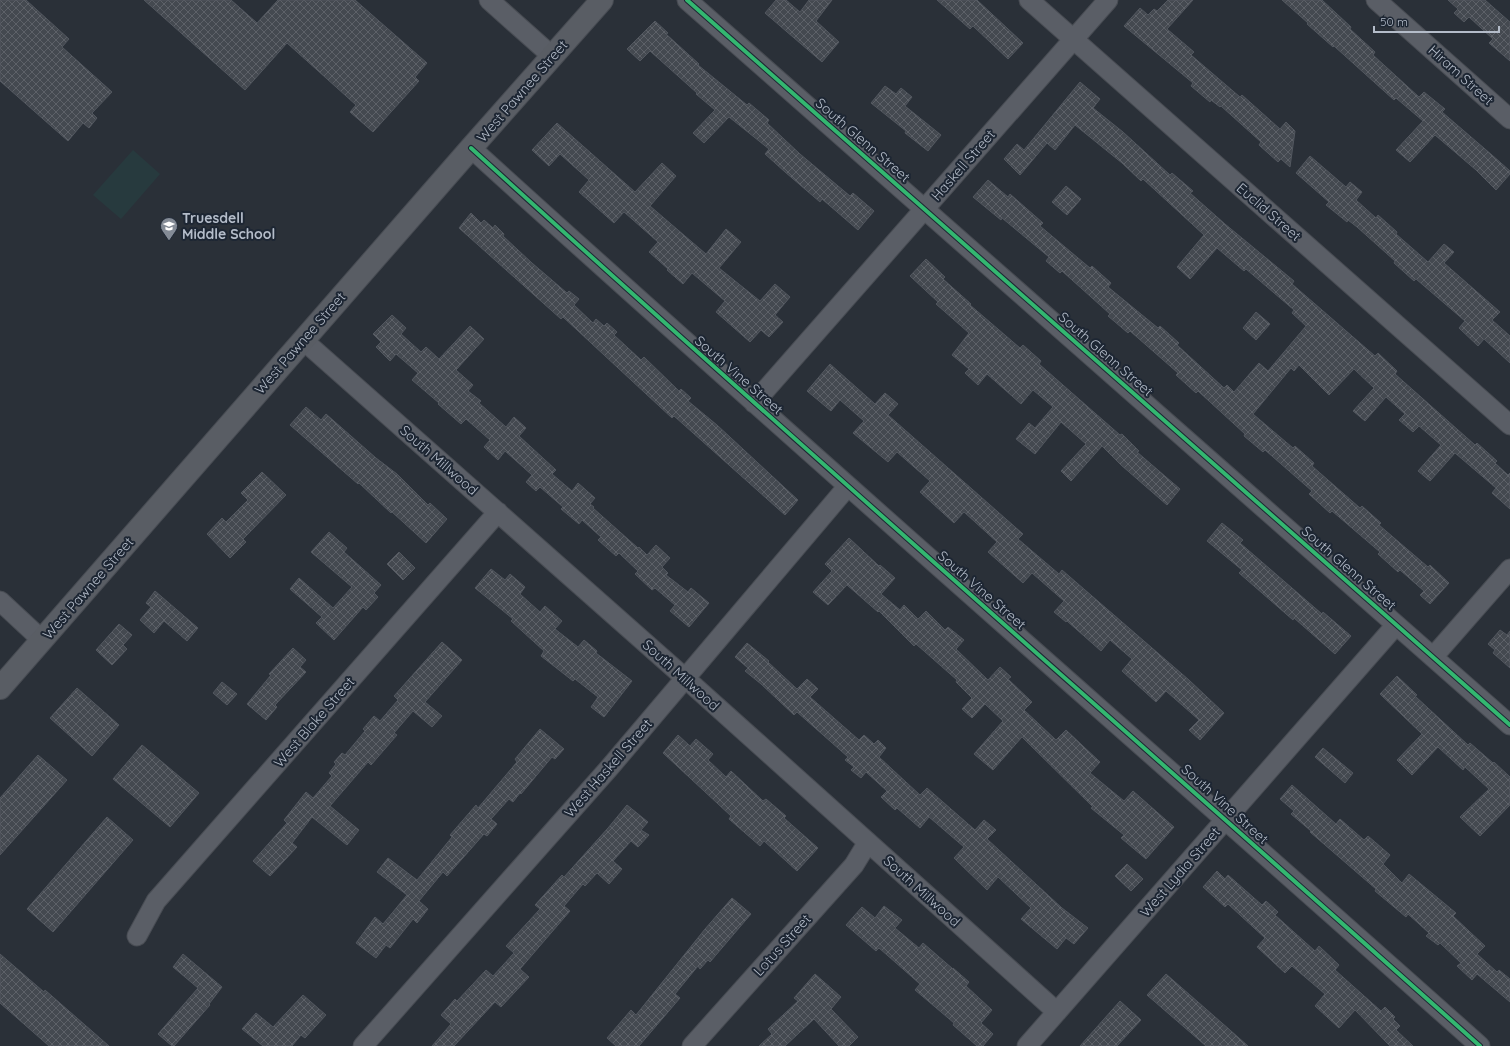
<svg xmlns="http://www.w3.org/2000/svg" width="1510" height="1046" font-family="Quicksand,sans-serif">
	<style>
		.pitch { fill: #273a3e }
		.building { fill: url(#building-cross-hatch); stroke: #52575f }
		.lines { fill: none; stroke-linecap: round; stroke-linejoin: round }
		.minor-casing { stroke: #484c53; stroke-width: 21 }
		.secondary-casing { stroke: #484c53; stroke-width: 24 }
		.minor { stroke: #5a5e66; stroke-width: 19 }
		.secondary { stroke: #595d64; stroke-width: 22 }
		.cycleway-casing { stroke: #1d2633; stroke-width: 6 }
		.cycleway { stroke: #33b770; stroke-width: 4 }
		.labels { text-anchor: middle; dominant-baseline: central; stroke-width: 4; stroke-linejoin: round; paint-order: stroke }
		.street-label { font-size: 14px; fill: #b4bcc9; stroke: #1d2633 }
		.poi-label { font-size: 14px; font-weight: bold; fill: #b4bcc9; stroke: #1d2633; text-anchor: start }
	</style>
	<defs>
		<pattern id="building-cross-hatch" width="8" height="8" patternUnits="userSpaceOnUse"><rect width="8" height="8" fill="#444950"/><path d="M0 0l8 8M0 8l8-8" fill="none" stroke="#5d6168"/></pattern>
	</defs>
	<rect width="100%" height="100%" fill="#2a3038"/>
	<path class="pitch" d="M133 150 160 174 121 219 93 195Z"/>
	<path class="building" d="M0 0H26L69 39 62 47 112 92 92 113 97 118 89 128 83 123 68 141 0 81Z
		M144 0H231L257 23 278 0H355L427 63 415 77 419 81 373 132 350 112 356 105 287 43 245 90Z
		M776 0H786L800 12 809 0H832L816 21 839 42 822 62 765 13Z
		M937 0H977L1023 43 1008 59 973 26 970 29Z
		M1168 0H1193L1167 29 1194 52 1191 55 1240 97 1242 95 1280 129 1286 122 1295 131 1290 167 1281 159 1278 162 1259 145 1261 142 1221 106 1220 107 1211 100 1210 102 1191 86 1193 83 1124 26 1140 8 1148 15 1154 9 1157 11Z
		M1282 0H1322L1351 27 1350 29 1375 52 1373 55 1419 97 1424 92 1445 109 1442 112 1492 155 1510 171V174L1496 190 1476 170 1435 135 1410 162 1396 150 1423 121 1396 98 1394 100 1334 46 1333 47 1307 24 1308 23Z
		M1448 0H1485L1510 22V61L1489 43 1493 39 1469 17 1464 22 1454 13 1458 9Z
		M655 21 668 33 666 34 699 64 698 65 747 105 749 103 769 120 767 123 800 154 850 196 853 193 874 211 858 230 822 199 820 202 785 172 765 154 769 149 729 117 704 143 693 133 715 110 696 94 697 93 650 51 640 61 627 49Z
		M1080 82 1100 99 1093 108 1123 132 1170 175 1172 173 1193 191 1190 193 1225 224 1294 281 1292 284 1375 356 1378 353 1397 371 1395 374 1475 445 1477 443 1497 461 1495 463 1508 475 1510 473V509L1492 493 1496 488 1455 453 1430 481 1418 471 1441 445 1419 426 1413 432 1399 420 1405 414 1386 397 1365 421 1353 411 1374 388 1354 369 1329 395 1299 365 1294 371 1291 368 1253 414 1293 448 1295 446 1314 463 1312 466 1360 508 1362 506 1381 523 1379 525 1428 567 1430 565 1449 583 1430 604 1420 595 1424 591 1400 570 1398 572 1378 554 1380 552 1332 511 1330 513 1309 494 1312 491 1265 450 1263 452 1244 436 1245 434 1198 391 1196 393 1176 375 1178 373 1130 331 1128 333 1108 316 1110 314 1062 271 1060 273 1046 261 1049 257 1002 218 1001 220 973 197 988 180 1008 197 1010 194 1043 223 1040 226 1090 268 1092 266 1111 283 1108 287 1158 328 1160 326 1179 343 1177 345 1224 388 1227 385 1234 392 1259 363 1268 371 1306 326 1292 313 1294 310 1246 269 1244 271 1217 248 1190 279 1177 267 1204 235 1143 179 1141 181 1122 163 1075 125 1055 150 1047 143 1020 175 1004 159 1017 144 1024 150Z
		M885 86 896 94 901 88 912 97 905 106 941 135 928 151 905 133 906 131 871 103Z
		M557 123 635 192 662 163 676 176 650 206 706 254 726 229 741 242 719 268 760 301 775 284 790 297 775 315 783 322 769 337 761 330 750 342 716 312 725 301 692 273 683 284 667 270 668 269 649 252 658 242 624 212 614 223 579 192 589 180 560 154 549 166 532 150Z
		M1310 156 1346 187 1350 182 1362 192 1356 200 1376 218 1378 215 1397 232 1396 234 1428 262 1444 244 1454 252 1444 263 1500 312 1492 320 1510 336V363L1484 339 1478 346 1459 328 1465 321 1416 279 1414 281 1394 263 1395 261 1357 227 1348 220 1347 222 1326 205 1329 202 1296 173Z
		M1066 186 1081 199 1067 215 1052 202Z
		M471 213 481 223 484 220 493 228 495 225 504 234 503 236 532 263 567 293 569 291 579 299 574 305 593 323 596 319 604 326 607 323 617 332 614 335 641 360 644 357 679 391 681 389 691 398 688 401 717 425 798 500 785 515 674 416 672 418 563 317 561 319 459 228Z
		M926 259 945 277 943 279 971 304 970 305 1020 348 1023 345 1041 361 1039 364 1120 435 1122 434 1139 451 1137 452 1180 489 1167 505 1121 465 1102 446 1071 481 1061 471 1086 444 1061 422 1035 454 1016 439 1029 423 1035 428 1053 407 1033 390 1021 404 987 374 978 385 965 373 969 369 952 355 969 333 936 304 938 302 910 276Z
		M1256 312 1270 324 1256 340 1243 328Z
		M392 315 406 328 401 334 421 352 426 347 439 359 470 326 484 339 456 370 473 385 468 391 481 401 479 403 506 427 514 417 526 428 519 436 556 470 552 474 572 491 578 483 595 498 590 504 594 507 593 508 638 548 639 547 647 555 656 545 670 558 662 567 668 573 666 575 688 592 691 588 709 603 689 627 670 611 675 605 655 588 652 590 635 574 638 571 619 553 616 556 598 540 601 537 582 520 579 524 561 509 563 507 540 487 536 491 526 482 532 475 505 451 498 460 484 447 490 440 466 419 461 424 438 404 439 403 412 380 418 373 396 354 390 361 376 347 381 342 373 334Z
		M830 364 875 404 885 393 898 404 888 415 1023 534 1018 539 1059 574 1062 570 1189 680 1224 713 1200 740 1189 730 1199 720 1166 691 1156 702 1122 671 1132 659 1110 640 1101 651 1067 621 1066 622 1054 612 1064 601 1032 573 1023 583 988 552 997 542 964 512 954 523 920 492 930 481 897 452 888 462 853 433 864 421 840 400 831 411 807 391Z
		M306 407 321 420 326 414 376 458 397 474 428 505 430 503 447 519 426 543 392 512 391 513 359 483 358 484 290 425Z
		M262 472 286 495 243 539 246 542 230 558 207 534 222 518 226 522 248 500 241 493Z
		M1222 523 1243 540 1240 543 1322 614 1323 612 1351 636 1335 654 1294 618 1293 620 1239 573 1242 570 1207 541Z
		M329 532 347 548 344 552 381 585 374 593 378 597 366 610 363 607 334 640 316 623 322 617 290 589 299 578 333 608 352 587 311 552Z
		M849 538 879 566 880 565 895 578 881 594 900 610 904 605 918 619 926 611 945 630 948 627 964 640 956 649 988 680 1000 667 1011 677 1008 679 1032 702 1024 710 1056 740 1066 730 1100 762 1090 773 1124 801 1133 791 1174 827 1146 859 1121 838 1124 835 1091 808 1093 807 1022 737 993 770 974 754 1003 721 985 704 972 718 962 709 972 698 956 682 957 680 916 644 914 646 879 611 878 612 847 585 828 605 813 592 832 571 825 564Z
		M399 552 415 568 403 580 387 564Z
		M491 569 505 580 510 574 525 587 520 594 540 612 545 606 562 621 555 629 578 647 584 640 597 651 596 653 632 681 604 717 591 707 598 697 575 679 573 681 541 656 544 651 511 621 513 619 475 588Z
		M155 591 198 628 187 641 164 621 154 633 140 620 151 607 146 603Z
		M119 624 132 635 123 645 127 649 112 665 96 650Z
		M1500 630 1507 635 1510 631V668L1493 653 1495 650 1488 644Z
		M442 642 462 660 425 702 442 716 432 727 413 711 394 733 397 735 371 765 368 762 330 806 359 830 347 845 312 817 292 843 297 847 270 876 253 861 287 823 284 820 306 792 313 798 332 776 329 773 336 764 334 762 342 753 345 755 365 731 363 729 374 716 380 721 398 700 394 696Z
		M747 643 769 661 768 662 797 689 807 679 818 689 810 697 859 740 864 735 874 744 878 740 886 748 879 757 920 795 927 788 975 830 984 820 996 830 987 839 1062 908 1088 928 1074 944 1066 938 1057 949 1021 919 1031 908 998 877 987 890 954 858 964 847 929 817 920 828 897 808 895 810 881 797 887 791 866 772 861 778 851 770 854 767 845 760 848 757 797 712 794 715 761 684 745 671 748 668 735 657Z
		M293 648 306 660 300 667 306 672 275 705 277 707 266 720 247 704 271 675 269 674Z
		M1397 676 1417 695 1415 696 1468 745 1470 743 1493 763 1494 762 1510 777V805L1480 836 1460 817 1489 789 1465 767 1463 770 1438 747 1412 775 1397 760 1422 734 1380 694Z
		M222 682 237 694 227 705 213 693Z
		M77 688 119 725 92 756 50 718Z
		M540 729 564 749 555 759 552 757 521 794 520 793 513 802 509 799 491 819 497 824 487 836 484 834 447 876 443 872 419 901 428 909 417 923 413 919 390 948 386 945 376 958 356 943 375 917 383 924 407 895 377 872 388 858 417 880 452 837 450 835 476 805 478 808 517 762 515 759Z
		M678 735 690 746 696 739 713 754 708 760 726 777 731 771 763 801 766 799 786 816 784 818 818 848 797 871 764 841 760 846 729 819 731 816 663 753Z
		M142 745 199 793 170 827 113 779Z
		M1323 748 1353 773 1345 783 1315 757Z
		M38 755 67 780 0 855V798Z
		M1292 785 1336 824 1340 819 1364 840 1368 836 1390 855 1383 864 1402 883 1409 874 1456 913 1453 916 1485 946 1477 954 1497 972 1499 970 1510 979V1002L1477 974 1472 980 1457 966 1461 963 1440 943 1438 945 1426 936 1429 933 1408 914 1406 917 1375 891 1376 889 1310 832 1311 831 1291 814 1294 811 1280 799Z
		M627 805 648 822 641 830 649 835 638 847 631 841 613 861 622 869 609 884 597 873 585 886 583 884 564 906 570 911 520 969 529 977 501 1007 495 1002 454 1046H432L451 1024 441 1015 455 999 457 1001 486 970 493 976 514 953 506 946 540 909 535 905 562 875 564 877 608 828Z
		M107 817 133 840 53 932 27 909Z
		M1127 864 1143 879 1131 891 1115 876Z
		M1217 871 1225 879 1228 875 1262 905 1266 901 1278 912 1275 915 1315 951 1319 946 1339 965 1335 970 1381 1011 1385 1007 1395 1017 1393 1019 1400 1026 1396 1030 1413 1046H1390L1355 1010 1339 1028 1315 1006 1325 994 1292 966 1285 973 1257 947 1265 938 1228 904 1225 907 1203 887Z
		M732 898 751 914 710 962 708 960 700 969 698 966 675 994 680 998 639 1046H616L607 1038 631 1010 636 1015 705 929Z
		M884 906 902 920 895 928 919 948 923 943 953 969V968L969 982 966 986 992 1010 981 1023 993 1034 983 1046H977L953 1025 954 1023 915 990 920 984 879 948 876 951 846 925 862 907 875 918Z
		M0 954 44 992 45 990 109 1046H49L0 1003Z
		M183 954 222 987 209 1004 210 1005 174 1046H172L158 1034 198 988 173 967Z
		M815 974 841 997 831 1009 858 1037 849 1046H839L814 1019 785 1046H759L772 1034 768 1029 798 1001 794 998Z
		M1166 974 1230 1030 1248 1046H1206L1147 995Z
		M303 995 326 1015 305 1038 301 1035 292 1046H263L242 1029 256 1013 273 1027Z
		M1120 1001 1141 1020 1117 1046H1080Z"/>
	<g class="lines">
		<defs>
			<path id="minor" d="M489 0 552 56
				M687 0 1510 725
				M1029 0 1510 425
				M1376 0 1510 119
				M471 148C804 451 1144 746 1480 1046
				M303 340 685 678 1057 1012
				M754 403 1108 0
				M0 601 42 640
				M1433 657 1510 569
				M137 936 156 901 498 512
				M363 1046 610 767 848 486
				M692 1046 854 865 868 842
				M1027 1046 1396 625"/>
			<path id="secondary" d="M0 688 471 148 602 0"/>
		</defs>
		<use href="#minor" class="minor-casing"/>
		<use href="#secondary" class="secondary-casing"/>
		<use href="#minor" class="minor"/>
		<use href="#secondary" class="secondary"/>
		<defs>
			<path id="cycleway" d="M687 0 1510 725
				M471 148C804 451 1144 746 1480 1046"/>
		</defs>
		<use href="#cycleway" class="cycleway-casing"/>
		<use href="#cycleway" class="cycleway"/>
	</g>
	<defs>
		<symbol id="school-pin" viewBox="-11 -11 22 30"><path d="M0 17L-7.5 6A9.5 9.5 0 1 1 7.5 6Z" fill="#848b96" stroke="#1d2633"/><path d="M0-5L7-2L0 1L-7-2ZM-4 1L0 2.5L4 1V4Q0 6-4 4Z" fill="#fff"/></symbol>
	</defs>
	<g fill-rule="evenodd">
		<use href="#school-pin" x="159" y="216" width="20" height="27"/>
	</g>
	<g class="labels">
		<g class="street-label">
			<text transform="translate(1461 75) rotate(42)">Hiram Street</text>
			<text transform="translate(522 91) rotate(-49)">West Pawnee Street</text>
			<text transform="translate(863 140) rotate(41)">South Glenn Street</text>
			<text transform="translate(963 165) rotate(-49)">Haskell Street</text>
			<text transform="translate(1269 212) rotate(41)">Euclid Street</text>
			<text transform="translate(300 343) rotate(-49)">West Pawnee Street</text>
			<text transform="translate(1106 354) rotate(41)">South Glenn Street</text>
			<text transform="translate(739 375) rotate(41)">South Vine Street</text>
			<text transform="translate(439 460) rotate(41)">South Millwood</text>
			<text transform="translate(1349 568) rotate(41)">South Glenn Street</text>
			<text transform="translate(88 588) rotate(-49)">West Pawnee Street</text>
			<text transform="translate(982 590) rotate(41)">South Vine Street</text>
			<text transform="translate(681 675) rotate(42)">South Millwood</text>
			<text transform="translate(314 722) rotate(-49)">West Blake Street</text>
			<text transform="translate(608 768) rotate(-49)">West Haskell Street</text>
			<text transform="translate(1225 804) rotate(42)">South Vine Street</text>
			<text transform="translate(1180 872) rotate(-49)">West Lydia Street</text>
			<text transform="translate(922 891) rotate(42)">South Millwood</text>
			<text transform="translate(782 945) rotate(-48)">Lotus Street</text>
		</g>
		<g class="poi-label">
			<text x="182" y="218">Truesdell<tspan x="182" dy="16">Middle School</tspan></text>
		</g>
	</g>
	<path d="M1374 26v6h125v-6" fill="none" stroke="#b4bcc9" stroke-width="2"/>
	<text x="1380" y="26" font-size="12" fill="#b4bcc9" stroke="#1d2633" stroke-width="3" paint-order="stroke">50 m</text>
</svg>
